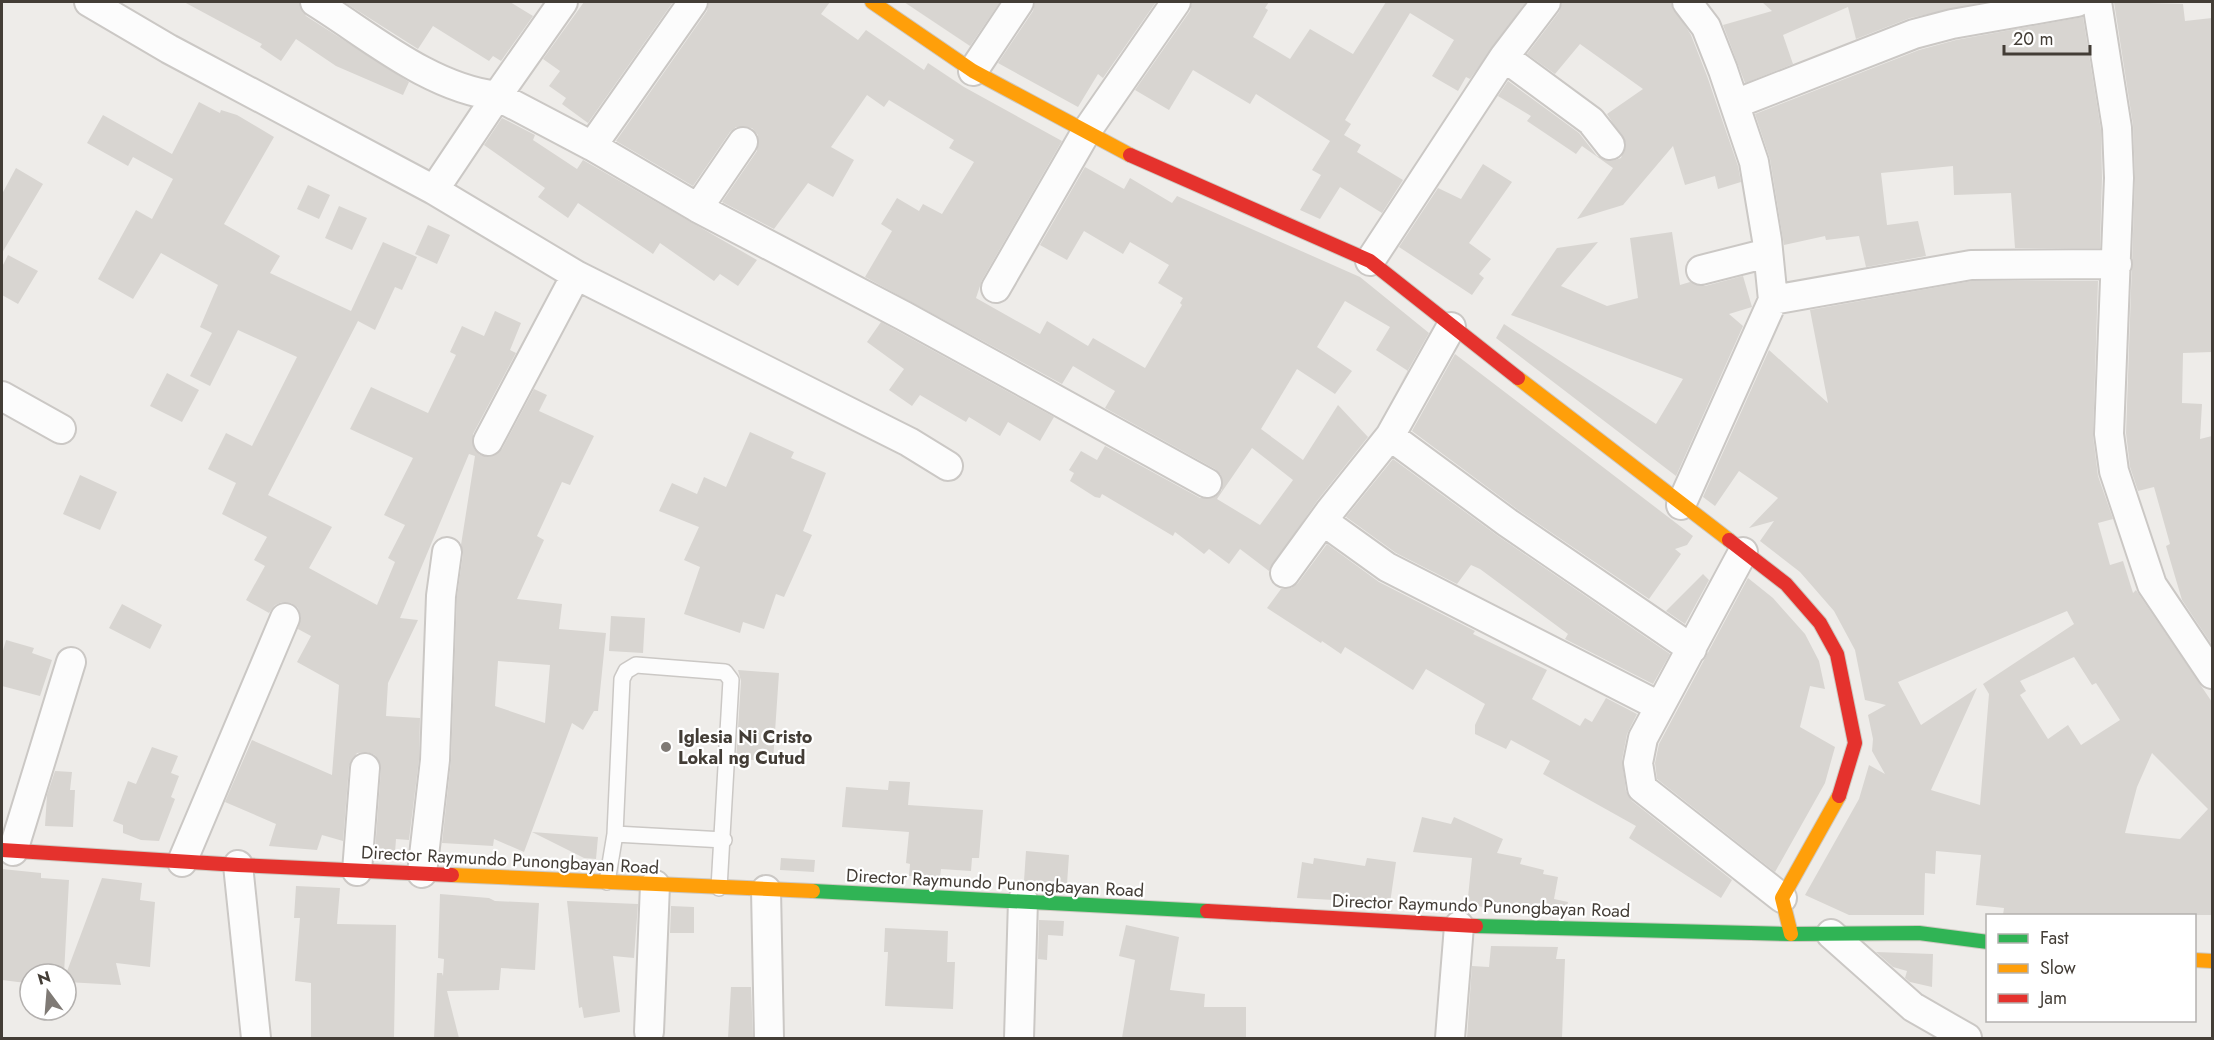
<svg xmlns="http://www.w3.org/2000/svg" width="2214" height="1040" font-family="Jost,sans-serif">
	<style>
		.building { fill: #d8d5d1; fill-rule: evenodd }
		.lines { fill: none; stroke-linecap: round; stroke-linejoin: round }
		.lane-casing { stroke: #cbc8c5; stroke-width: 18 }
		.street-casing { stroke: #cbc8c5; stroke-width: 32 }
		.fast-casing { stroke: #cdc8c0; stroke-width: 16 }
		.slow-casing { stroke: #cdc8c0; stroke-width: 16 }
		.jam-casing { stroke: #cdc8c0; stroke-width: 16 }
		.lane { stroke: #fcfcfc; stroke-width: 15 }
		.street { stroke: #fcfcfc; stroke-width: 28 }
		.fast { stroke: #30b455; stroke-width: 14 }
		.slow { stroke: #ff9f0a; stroke-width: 14 }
		.jam { stroke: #e5322d; stroke-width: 14 }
		.poi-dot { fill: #7f7a75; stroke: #fff; stroke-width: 2 }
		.labels { text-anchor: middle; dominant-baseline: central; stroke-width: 4.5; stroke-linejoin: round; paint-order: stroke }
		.poi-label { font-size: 18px; font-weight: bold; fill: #433d36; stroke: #fff; text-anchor: start }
		.street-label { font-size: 18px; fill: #433d36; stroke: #fff }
	</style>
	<rect width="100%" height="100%" fill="#eeece9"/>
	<path class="building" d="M184 2H299L306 16 409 82 403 95 336 66 296 39 281 61 260 47 262 44Z
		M344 2H510L533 16 501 61 493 56 489 61 433 26 418 49Z
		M584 2H673L588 123 562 104 566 98 549 86 560 71 543 59Z
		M709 2H830L821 14 858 40 866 30 924 70 928 63 964 87 1062 141 982 280 976 298 1040 334 1047 321 1088 346 1093 338 1145 368 1182 305 1180 303 1183 298 1158 283 1169 265 1130 242 1123 254 1084 231 1067 260 1040 245 1085 167 1124 189 1130 178 1172 203 1177 196 1360 277 1429 333 1398 388 1408 371 1376 350 1390 327 1345 301 1317 347 1352 371 1335 394 1297 369 1261 429 1303 460 1338 405 1368 437 1317 501 1269 571 1240 549 1229 564 1209 549 1204 554 1175 532 1173 536 1102 494 1100 498 1095 497 1070 481 1074 473 1069 470 1081 451 1097 460 1105 446 1200 498 1215 497 1222 490 1221 475 1215 469 1105 408 1115 391 1073 366 1062 384 865 277 892 231 881 224 897 198 919 211 923 204 942 214 974 162 949 148 954 140 889 100 884 107 867 95 831 147 854 160 833 197 808 183 774 229 722 202 757 151 758 135 752 128 736 127 730 132 693 186 616 141 707 11ZM1252 448 1293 480 1260 525 1217 499Z
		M904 2H1000L970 46Z
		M1035 2H1156L1103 78 1098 74 1078 107 998 63 1033 11Z
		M1192 2H1269L1265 8 1268 10 1253 37 1290 59 1310 29 1353 54 1386 2H1526L1470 79 1466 77 1458 91 1432 76 1454 40 1410 13 1345 120 1351 124 1344 135 1361 145 1357 152 1403 180 1382 213 1340 187 1320 219 1300 210 1321 175 1312 170 1330 141 1256 94 1250 104 1193 70 1169 110 1135 90 1190 11Z
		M1562 2 1671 3 1691 35 1707 76 1738 166 1741 182 1718 189 1715 176 1685 185 1673 146 1623 205 1577 219 1613 168 1582 146 1576 154 1527 121 1531 116 1498 96 1508 81 1579 133 1597 156 1612 161 1621 158 1626 143 1607 114 1643 89 1580 44 1555 74 1527 54 1559 12Z
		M1762 2H1985L1910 18 1856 39 1848 7 1783 35 1793 64 1745 83 1723 25 1772 11Z
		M2114 2 2183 4 2185 21 2212 18V352L2183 353 2182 403 2202 404 2200 439 2212 436V645L2182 600 2166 546 2170 544 2154 487 2138 491 2130 467 2126 433 2135 177 2133 125Z
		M2083 17 2101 130 2102 178 2100 248H2015L2011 193 1954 195 1953 166 1881 173 1887 225 1918 221 1926 256 1866 267 1859 236 1826 240 1825 236 1784 245 1770 159 1755 114 1919 50 1956 40Z
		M199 102 220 113 221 110 237 115 274 137 224 224 280 256 270 273 351 311 383 242 417 257 402 290 395 287 375 330 358 321 268 495 332 527 309 568 377 605 395 562 388 558 405 525 384 515 413 458 350 429 371 387 428 413 456 355 450 352 462 326 484 336 495 311 521 323 510 350 516 353 473 434 474 449 480 455 489 457 502 449 534 389 547 395 539 411 594 436 570 485 562 482 537 536 544 540 517 599 562 604 559 629 606 633 598 711H594L583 730 572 723 524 852 494 839 493 846 442 843 451 761 457 597 463 554 461 545 475 456 469 454 400 618 418 620 388 683 386 716 420 718 419 759 409 840 396 839 395 853 375 851 381 769 375 755 367 752 357 753 349 766 343 841 322 835 317 850 269 846 276 824 225 802 252 740 332 775 339 685 297 662 311 636 298 629 301 617 298 608 291 603 282 602 275 605 269 613 246 600 265 566 254 560 267 537 222 514 236 483 208 469 226 433 252 446 297 357 238 330 210 386 190 376 212 333 200 327 218 285 161 253 133 299 98 279 136 210 152 219 173 179 133 157 128 166 87 143 103 115 172 154ZM498 661 550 665 545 723 495 706Z
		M502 118 535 135 533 140 577 169 583 160 757 260 738 286 720 274 714 281 660 243 653 254 578 203 568 218 538 197 545 188 484 145Z
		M1483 164 1512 182 1469 243 1491 259 1479 274 1484 278 1472 295 1399 247 1438 188 1461 199Z
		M16 168 43 184 2 253V194Z
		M308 185 330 195 319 219 297 209Z
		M339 206 367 218 352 250 325 238Z
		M428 225 450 235 437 264 415 254Z
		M1672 232 1680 285 1690 282 1705 286 1743 276 1752 307 1729 314 1743 326 1676 476 1496 338 1504 324 1656 424 1683 379 1511 315 1557 248 1598 242 1561 286 1607 306 1638 298 1630 238Z
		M8 255 38 271 18 304 2 295V267Z
		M1972 281H2098L2093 436 2098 476 2113 519 2098 523 2110 565 2123 561 2133 593 2136 590 2212 702V915H2003L2004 908 1976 905 1981 855 1936 851 1935 874 1925 873 1924 915H1849L1805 895 1859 799 1869 765 1885 774 1872 751 1873 739 1868 715 1886 705 1865 700 1855 650 1834 611 1800 572 1760 541 1774 521 1749 528 1778 498 1739 471 1715 506 1703 497 1769 350 1828 403 1810 310ZM2067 611 2074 624 1983 684 1989 694 1980 805 1931 790 1977 688 1921 725 1898 682ZM2074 657 2092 685 2096 683 2120 720 2081 745 2068 725 2048 739 2020 695 2026 691 2020 681ZM2152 753 2208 809 2180 839 2125 833 2137 787Z
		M881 322 1054 417 1040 441 1008 422 1000 436 969 417 966 422 920 395 912 406 889 390 904 369 867 342Z
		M1455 354 1693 536 1687 545 1675 549 1681 554 1649 599 1518 510 1412 431Z
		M167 373 199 390 182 422 150 406Z
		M750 432 794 452 791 458 826 473 803 531 812 535 784 597 776 594 764 629 743 622 740 633 684 614 700 567 684 560 699 527 659 511 672 483 697 494 704 477 726 487Z
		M1393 459 1498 536 1670 654 1653 684 1565 639 1568 634 1480 569 1471 565 1457 584 1396 553 1346 517Z
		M80 475 117 492 100 530 63 514Z
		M1327 544 1379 582 1475 631 1473 634 1547 670 1532 699 1580 726 1585 718 1592 722 1606 698 1637 714 1627 734 1622 760 1626 791 1632 801 1732 880 1721 898 1629 838 1636 826 1543 774 1550 761 1511 740 1506 749 1475 734V725L1485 704 1426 669 1413 690 1345 647 1341 654 1322 641 1321 643 1267 608 1281 589 1291 588 1298 583Z
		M1703 574 1709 580 1685 624 1666 611Z
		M1748 578 1773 598 1805 634 1819 661 1825 689 1810 686 1800 727 1835 747 1825 783 1775 872 1657 779 1655 763 1659 744Z
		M122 604 162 625 150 649 109 628Z
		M611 616 645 618 643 653 609 651Z
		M6 640 34 648 32 653 52 660 40 696 2 686V654Z
		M738 670 779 673 773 761 736 759 741 681Z
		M152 747 178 756 171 773 179 776 171 797 175 799 159 841 141 840 123 833V825L113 821 128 781 136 784Z
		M55 771 72 772 70 790H75L73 827 45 826 47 795Z
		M889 781 910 782 908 805 983 810 979 858H972L971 871 941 869 940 878 909 876 910 864 906 863 909 832 842 827 846 787 888 790Z
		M1422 817 1451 824 1454 817 1503 839 1497 853 1522 858 1520 864 1544 870 1543 874 1558 877 1554 899 1568 902 1566 910 1487 908 1473 905 1467 907 1472 858 1413 852Z
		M532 832 598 837 596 859 584 858Z
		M1026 851 1069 855 1067 884 1024 881Z
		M781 858 815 860 814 872 780 870Z
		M1314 858 1365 866 1367 858 1396 862 1390 903 1297 898 1302 862 1313 864Z
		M2 869 41 873V878L69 880 64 974H30V980L26 983 2 980Z
		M102 878 142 883 140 900 155 902 150 967 116 963 121 985 66 982V974Z
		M296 886 340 888 337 924 396 925 394 1038H311V983L295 981 300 918H294Z
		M440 894 489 898 495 901 539 903 535 970 501 968 499 990 447 991 459 1038H434L437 973H442L443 976 444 959 438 958Z
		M567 901 638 904 634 958 613 956 620 1012 584 1018 582 1007 579 1008Z
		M671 906 694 907V933H670Z
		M1039 920 1064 921 1063 936 1048 935 1047 960 1038 959Z
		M1126 925 1179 937 1170 990 1205 994 1204 1007H1246V1038H1122L1135 960 1119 956Z
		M885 928 948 931 947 962H955L953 1009 885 1006 888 952H884Z
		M1491 946 1558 947 1556 959H1565L1562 1038H1467L1472 966 1489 967Z
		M1876 952 1933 954 1932 987 1910 982 1905 978 1907 971 1893 967Z
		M731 987H751L753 1038H728Z"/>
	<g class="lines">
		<defs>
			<path id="lane" d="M615 834 724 840
				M607 882 615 834 622 679 626 671 636 665 725 672 731 680 719 888"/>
			<path id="street" d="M89 2 169 49 434 190 576 275 909 442 948 466
				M315 2C371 37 430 88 497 96L434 190
				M563 2 497 96 592 146 698 208 743 142
				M2097 2 2117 128 2119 178 2109 434 2114 471 2152 585 2212 674
				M1504 57 1591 121 1610 145
				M973 71 1019 2
				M1735 104 1914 34 1952 24 2077 2
				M592 146 693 2
				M698 208 904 316 1207 483
				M1370 261 1504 57 1546 2
				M1701 270 1768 253
				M996 288 1086 132 1176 2
				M1773 300 1971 265 2117 264
				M2 396 61 429
				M1390 436 1508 523 1692 649
				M488 441 576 275
				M1681 505 1773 300 1767 240 1754 162 1723 70 1706 27 1687 2
				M1323 521 1387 567 1659 706
				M1743 552 1643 738 1638 763 1642 788 1782 898
				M1285 573 1330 511 1390 436 1451 327
				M13 851 71 662
				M182 862 285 618
				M238 865 256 1038
				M357 871 365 768
				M422 873 435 760 441 596 447 552
				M766 890 769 1038
				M1831 934 1913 1007 1967 1038
				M649 1032 655 885
				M1019 1038 1023 900
				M1450 1038 1459 926"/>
			<path id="fast" d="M813 891 1207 911
				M1476 926 1791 934 1919 933 1988 942"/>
			<path id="slow" d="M872 2 973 71 1130 155
				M1518 378 1729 540
				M452 875 813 891
				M1791 934 1782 898 1839 796
				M2194 960 2212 961"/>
			<path id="jam" d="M1130 155 1370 261 1518 378
				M1729 540 1786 584 1820 623 1837 654 1855 743 1839 796
				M2 850 238 865 452 875
				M1207 911 1476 926"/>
		</defs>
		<use href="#lane" class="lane-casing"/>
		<use href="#street" class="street-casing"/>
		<use href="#fast" class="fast-casing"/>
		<use href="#slow" class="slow-casing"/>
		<use href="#jam" class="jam-casing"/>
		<use href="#lane" class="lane"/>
		<use href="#street" class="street"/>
		<use href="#fast" class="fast"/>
		<use href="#slow" class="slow"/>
		<use href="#jam" class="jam"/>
	</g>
	<circle class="poi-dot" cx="666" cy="747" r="6"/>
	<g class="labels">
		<g class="poi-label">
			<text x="678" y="737">Iglesia Ni Cristo<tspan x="678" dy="21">Lokal ng Cutud</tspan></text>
		</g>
		<g class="street-label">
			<text transform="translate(510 860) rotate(3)">Director Raymundo Punongbayan Road</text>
			<text transform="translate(995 883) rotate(3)">Director Raymundo Punongbayan Road</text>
			<text transform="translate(1481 906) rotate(2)">Director Raymundo Punongbayan Road</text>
		</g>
	</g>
	<rect width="2214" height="1040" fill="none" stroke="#433d36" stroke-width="6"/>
	<rect x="1986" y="914" width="210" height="108" fill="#ffffff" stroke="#b4b1af" stroke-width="1.5"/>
	<rect x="1998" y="934" width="30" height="9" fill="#30b455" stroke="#b4b1af" stroke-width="1.5"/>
	<text x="2040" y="944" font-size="18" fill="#433d36">Fast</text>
	<rect x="1998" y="964" width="30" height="9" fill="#ff9f0a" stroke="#b4b1af" stroke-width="1.5"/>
	<text x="2040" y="974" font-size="18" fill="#433d36">Slow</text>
	<rect x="1998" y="994" width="30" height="9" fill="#e5322d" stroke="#b4b1af" stroke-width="1.5"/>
	<text x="2040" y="1004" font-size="18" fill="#433d36">Jam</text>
	<g transform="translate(48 992) rotate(344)"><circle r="28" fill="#ffffff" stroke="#b4b1af" stroke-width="1.5"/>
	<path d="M0-4.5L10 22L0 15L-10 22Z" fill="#7f7a75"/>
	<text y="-9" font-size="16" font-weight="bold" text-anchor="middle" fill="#433d36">N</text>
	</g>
	<path d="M2004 45v9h86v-9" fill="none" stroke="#433d36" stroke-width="3"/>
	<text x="2013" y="45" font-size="18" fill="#433d36" stroke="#ffffff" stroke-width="4.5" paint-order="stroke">20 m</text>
</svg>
